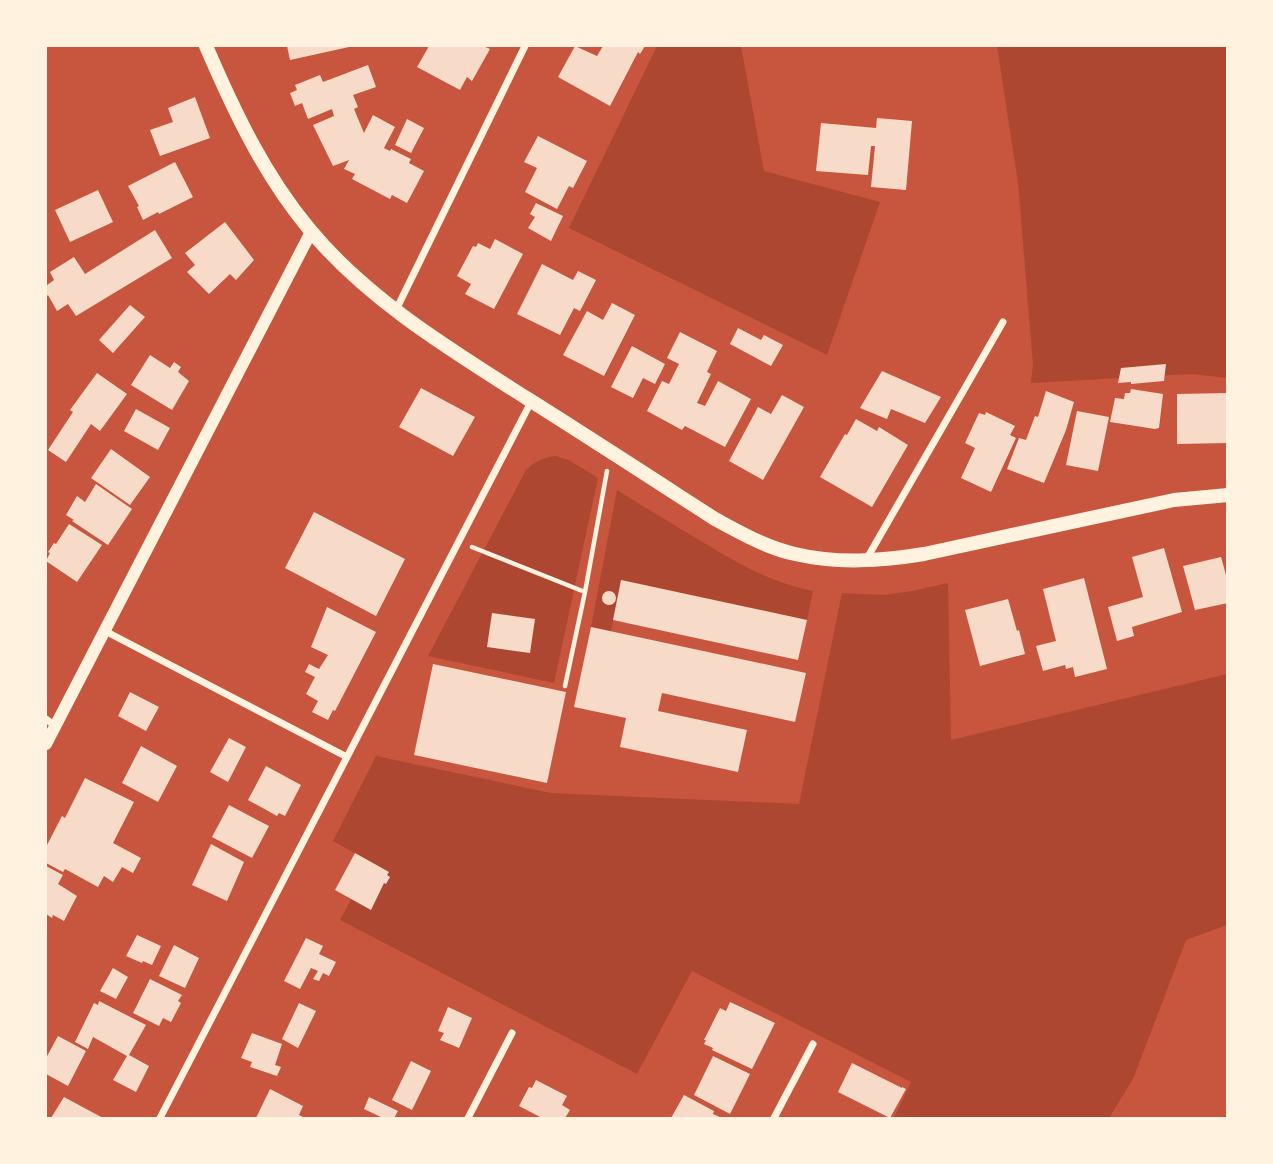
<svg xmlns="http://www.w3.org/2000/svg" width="1273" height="1164" font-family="'Public Sans',sans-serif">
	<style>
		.green { fill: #ae4732 }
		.building { fill: #f7dbc8 }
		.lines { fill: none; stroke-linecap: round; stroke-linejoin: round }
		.path { stroke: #fff3e0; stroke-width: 4.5 }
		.minor { stroke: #fff3e0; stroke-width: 7 }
		.tertiary { stroke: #fff3e0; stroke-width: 12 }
		.secondary { stroke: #fff3e0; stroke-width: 14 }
	</style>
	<rect width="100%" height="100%" fill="#c8553d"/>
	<path class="green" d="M657 46H741L764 171 880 202 827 355 569 228Z
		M997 46H1227V378L1192 374 1031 383 1033 364 1018 183Z
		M555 456 569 460 598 478 554 683 428 656 526 470C535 461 543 458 555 456Z
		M617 490C643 506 669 522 696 538 734 561 768 582 813 591L807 620 622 580 611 631 591 627Z
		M948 583 951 740 1227 674V925L1186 940 1133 1079 1109 1118H894L911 1082 692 971 637 1074 340 920 371 862 333 841 376 756 551 793 799 804 842 593 884 595 912 591Z"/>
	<path class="building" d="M287 46H349V47L290 60Z
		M429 46H483L490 49 472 81 467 77 460 90 417 67Z
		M575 46 597 56 603 46H645L640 54 638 52 610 106 558 77Z
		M368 65 376 87 353 95 358 107 354 109 364 133 373 115 395 127 384 148 390 151 391 149 411 159 409 163 424 171 407 203 392 195 390 199 352 179 355 174 344 169 349 160 333 166 313 125 334 116 332 109 308 119 302 103 295 106 290 93 297 90 295 85 320 75 323 82Z
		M195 97 210 138 160 156 150 130 173 122 168 108Z
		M877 118 912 121 906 190 871 187 875 146H871L868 175 816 171 821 123 876 128Z
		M407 119 424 128 411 153 395 145Z
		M538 136 587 161 573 188 569 186 557 209 525 192 537 168 524 162Z
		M175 162 193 197 159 214 158 212 143 220 137 207 139 206 128 186Z
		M98 190 113 222 70 242 55 210Z
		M536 203 563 216 551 241 528 228 535 217 530 214Z
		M225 222 254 260 236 280 230 274 209 294 187 272 195 265 185 253Z
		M155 230 172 258 76 316 68 304 57 311 48 295 47 296 46 286 54 280 50 272 74 257 85 274Z
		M495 239 523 254 494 309 465 294 471 284 457 276 473 246 476 247 478 243 490 249Z
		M542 264 573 280 578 271 596 280 580 311 574 308 560 335 517 314Z
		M612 303 635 315 604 376 563 355 587 311 603 320Z
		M130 305 145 317 113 353 99 340Z
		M738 328 761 340 764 335 783 345 771 366 730 344Z
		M680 332 717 351 707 372 711 374 697 403 705 406 718 381 751 399 725 447 685 426 682 430 647 411 662 381 669 384 679 364 667 358Z
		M632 346 665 364 655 384 643 378 633 398 611 387Z
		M150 355 170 368 174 362 181 367 178 372 189 381 172 410 131 385Z
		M1166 364 1164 381 1131 384V382L1118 383 1121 368Z
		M882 371 941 397 925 423 891 409 887 419 860 408Z
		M97 373 127 394 100 431 91 424 66 462 48 450 73 412 70 410Z
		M421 388 475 417 453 456 399 427Z
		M1131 389 1163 394 1159 428 1155 429 1110 422 1115 398 1124 399 1125 393H1130Z
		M1046 391 1074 402 1066 430 1044 483 1007 469 1019 438 1026 440 1035 416 1038 417Z
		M1228 393V443L1177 444V394Z
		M782 395 804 407 763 480 729 461 758 407 771 414Z
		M136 409 170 428 158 450 124 431Z
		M1077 411 1109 417 1098 471 1066 465Z
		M986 412 1015 426 1010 435 1016 438 991 492 961 478 975 448 965 443 979 413 985 415Z
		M856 419 877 431 879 427 908 445 872 507 820 477 845 434 847 435Z
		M111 449 150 477 130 505 91 478Z
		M96 484 132 509 108 545 72 521 74 520 66 515 77 496 85 502Z
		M314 512 405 559 376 616 285 568Z
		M69 524 102 545 77 582 46 561 50 553 48 552 54 543 56 544Z
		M1164 548 1182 612 1132 627 1134 636 1117 641 1108 607 1143 597 1132 557Z
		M1221 557 1228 582V603L1195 610 1183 566Z
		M1084 578 1107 669 1075 677 1073 667 1066 669 1065 665 1043 671 1036 646 1056 641 1043 589Z
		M621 580 807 620 798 660 613 620Z
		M602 598a7 7 0 1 1 14 0a7 7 0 1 1-14 0Z
		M1008 599 1017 631 1019 630 1025 654 980 666 965 610Z
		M327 607 376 632 335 711 333 710 328 720 312 712 318 701 306 694 315 677 305 672 309 664 319 669 328 655 311 647Z
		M492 613 535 619 530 653 487 647Z
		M591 627 806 673 795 722 662 693 658 711 747 730 738 772 620 747 626 718 574 707Z
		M433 664 566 692 547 783 414 755Z
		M130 692 159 707 146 731 118 716Z
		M229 738 246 747 228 782 210 772Z
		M141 746 177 766 158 802 122 783Z
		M266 766 301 785 285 816 279 813 277 816 248 800Z
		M85 778 134 802 113 843 141 858 133 873 122 867 113 882 104 876 98 887 65 869 63 872 46 863V847L62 816 65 818Z
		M229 805 269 826 252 858 212 837Z
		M211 844 244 862 227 901 192 885Z
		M355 853 389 872 387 875 390 877 386 884 384 883 371 910 335 890Z
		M46 866 63 875 58 884 77 896 64 921 53 915 52 918 46 914Z
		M137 935 161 946 152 965 143 961 142 963 126 956Z
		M306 938 323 946 319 954 336 962 329 976 323 973 319 981 313 979 318 971 311 968 300 989 284 981Z
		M174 945 199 958 185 988 159 976Z
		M113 968 128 977 116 999 100 991Z
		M150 979 182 995 178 1001 181 1003 171 1022 163 1018 159 1026 133 1013Z
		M99 1001 146 1025 129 1055 149 1066 136 1092 113 1080 127 1056 93 1037 88 1049 75 1042 94 1003 98 1005Z
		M730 1002 775 1023 752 1069 712 1050 713 1048 704 1044 706 1040H704L720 1008 726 1011Z
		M299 1003 316 1011 298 1048 282 1039Z
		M448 1007 472 1018 459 1048 440 1040 444 1033 438 1031Z
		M252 1033 282 1044 275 1065 281 1067 277 1076 250 1067 252 1062 241 1058Z
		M58 1036 86 1051 68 1086 46 1074V1058Z
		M713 1056 750 1074 730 1114 694 1095Z
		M411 1061 431 1071 412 1110 392 1100Z
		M852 1063 902 1088V1087L906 1089 890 1118 838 1092Z
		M536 1080 567 1096 562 1105 570 1110 565 1118H542L519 1106 529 1087 532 1088Z
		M270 1089 303 1106 299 1115 305 1118H256Z
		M684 1095 714 1111 713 1114 722 1118H671Z
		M64 1097 103 1118H51Z
		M369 1097 398 1111 394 1118H383L364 1109Z"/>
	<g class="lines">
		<path class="path" d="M472 547 585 592
			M565 686 585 592 607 471"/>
		<path class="minor" d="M396 310 525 46
			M866 560 1003 322
			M105 631 347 757
			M46 719 55 726
			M160 1118 531 402
			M468 1118 512 1033
			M774 1118 813 1044"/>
		<path class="tertiary" d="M46 744 311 232"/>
		<path class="secondary" d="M206 46C234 111 264 175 310 230 368 300 451 350 528 399 590 438 653 479 715 519 741 533 767 548 795 554 838 564 881 561 924 554L1174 500 1228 495"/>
	</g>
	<rect width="1273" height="1164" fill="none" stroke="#fff3e0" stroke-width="94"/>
</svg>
